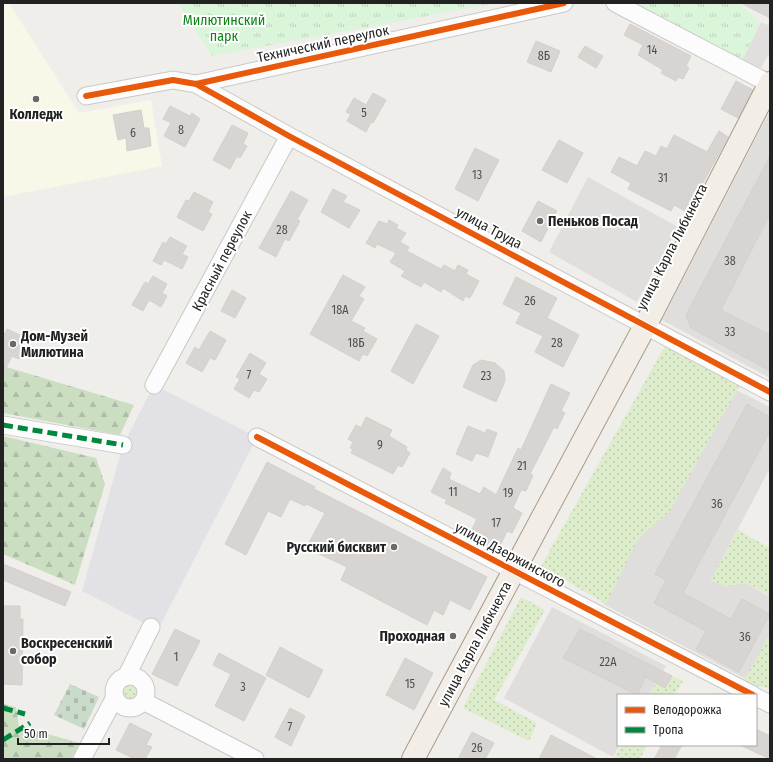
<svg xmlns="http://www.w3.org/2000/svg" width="773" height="762" font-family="'Fira Sans Condensed',sans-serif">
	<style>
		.residential { fill: #dfdedc }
		.education { fill: #f8f7e8 }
		.grass { fill: url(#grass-dots) }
		.forest { fill: url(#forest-firs) }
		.cemetery { fill: url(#cemetery-stones) }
		.park { fill: url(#park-tufts) }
		.parking { fill: #e0dfde }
		.plaza { fill: #e2e1e5 }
		.building { fill: #d7d4d2; stroke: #d3d0cc }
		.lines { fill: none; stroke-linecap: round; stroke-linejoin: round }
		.minor-casing { stroke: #c9c8c7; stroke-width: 19 }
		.major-casing { stroke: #a79c86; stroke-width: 24 }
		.minor { stroke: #fdfcfc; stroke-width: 17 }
		.major { stroke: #f3ede7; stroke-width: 22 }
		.quiet { stroke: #00873e; stroke-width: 5; stroke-dasharray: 10 5; stroke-linecap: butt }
		.cycleway-casing { stroke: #fff; stroke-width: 8 }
		.cycleway { stroke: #e8590c; stroke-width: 6 }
		.poi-dot { fill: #6a6968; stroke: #fff; stroke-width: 1.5 }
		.labels { text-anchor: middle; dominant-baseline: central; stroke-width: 4; stroke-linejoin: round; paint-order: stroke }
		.number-label { font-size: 12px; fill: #4f4e4e }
		.park-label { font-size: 14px; fill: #0c8416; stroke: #fff }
		.street-label { font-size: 14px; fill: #222; stroke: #fff }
		.poi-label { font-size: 14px; font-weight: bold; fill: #222; stroke: #fff; text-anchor: start }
	</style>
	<defs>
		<pattern id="grass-dots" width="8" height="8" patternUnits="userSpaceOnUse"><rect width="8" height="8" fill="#ddeccb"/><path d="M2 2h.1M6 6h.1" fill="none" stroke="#bdcaae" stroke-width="1.8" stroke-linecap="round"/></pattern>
		<pattern id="forest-firs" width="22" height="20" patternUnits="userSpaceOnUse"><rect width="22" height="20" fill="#cbdec1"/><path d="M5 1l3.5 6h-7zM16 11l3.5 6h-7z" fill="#aebea6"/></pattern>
		<pattern id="cemetery-stones" width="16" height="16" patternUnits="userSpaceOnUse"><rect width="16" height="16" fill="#cadbca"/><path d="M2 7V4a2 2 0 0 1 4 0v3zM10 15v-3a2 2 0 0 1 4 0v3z" fill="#adbcad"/></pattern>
		<pattern id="park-tufts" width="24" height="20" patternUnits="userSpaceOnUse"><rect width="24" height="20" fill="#daf5da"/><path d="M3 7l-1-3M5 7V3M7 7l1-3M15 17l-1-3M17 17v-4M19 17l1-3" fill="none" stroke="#bbd2bb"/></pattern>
	</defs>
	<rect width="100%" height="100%" fill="#f0eeeb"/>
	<path class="residential" d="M770 111V378L662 320Z
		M736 390 770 407V468L711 580 723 586 744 582 770 597V634L746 679 603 604 639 536Z
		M552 607 666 666 649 695H618V745H620L613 757 504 698Z"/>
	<path class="education" d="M3 3H9L79 113 151 100 162 166 3 197Z"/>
	<path class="grass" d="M665 346 741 383 670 511 638 539 606 604 541 566Z
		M738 530 770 548V596L747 583 724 587 711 579Z
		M521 597 545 610 494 700 537 723 529 741 463 708Z
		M770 634V689L743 682Z
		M672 676 683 681 674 695H649L656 683 665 688Z
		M120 692a10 10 0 1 1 20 0a10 10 0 1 1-20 0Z
		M621 745H647L640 759H614Z"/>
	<path class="forest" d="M3 366 134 405 120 435 3 413Z
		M3 436 96 458 105 484 75 585 3 554Z
		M3 704 16 707 19 726 80 743 71 759H3Z"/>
	<path class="cemetery" d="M70 684 99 697 84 729 54 715Z"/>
	<path class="park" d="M178 3H497L212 56Z
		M635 3H740L760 23 742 61Z"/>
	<path class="parking" d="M761 22 770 26V52L761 68 742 61Z
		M588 177 678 227 637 302 549 252Z"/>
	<path class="plaza" d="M154 385 257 437 158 630 82 591 123 445Z"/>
	<path class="building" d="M741 3H770V18Z
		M630 24 691 56 686 66 689 68 683 79 678 77 676 81 661 73 663 70 638 55 643 45 624 35Z
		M536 41 560 51 551 72 527 62Z
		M585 46 603 56 596 68 578 57Z
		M736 81 753 90 738 118 721 109Z
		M373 93 386 100 373 123 371 122 366 132 347 121 351 114 346 112 354 98 366 105Z
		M170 106 190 116 192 113 200 119 185 147 164 136 171 123 163 119Z
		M141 110 144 128H149L151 146 127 151 126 138 118 140 113 115Z
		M232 125 248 133 243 144 247 146 240 158 237 156 230 169 213 160Z
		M719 131 728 137 687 212 674 205 671 211 628 189 631 183 611 172 619 157 637 166 645 151 656 156 661 146 667 149 674 135 707 152Z
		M559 140 583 153 567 183 542 170Z
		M475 148 499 160 478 201 455 189Z
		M770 156V214L721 310 770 335V371L691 328 686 315Z
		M333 189 347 196 343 202 360 210 349 228 321 212Z
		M291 191 308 200 297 220 300 221 289 241 285 239 276 257 259 248Z
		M194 192 213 202 208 212 212 214 203 231 177 217 186 200 189 201Z
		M538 201 557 211 541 242 522 231Z
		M389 220 398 225 396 228 406 233 400 242 409 247 407 251 441 269 444 265 455 271 458 265 468 270 466 274 479 281 470 298 465 296 463 301 443 288 441 292 424 282 421 287 401 276 405 271 390 262 396 253 377 244 375 248 366 243 379 221 387 224Z
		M170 237 187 246 182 254 188 257 182 269 164 260 161 265 153 261 163 242 166 244Z
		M343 275 365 287 359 296 364 299 351 321 365 328 363 331 377 339 367 356 363 354 359 361 310 334Z
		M153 276 167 284 162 293 167 296 161 307 149 300 143 311 132 305 145 282 148 284Z
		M516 277 557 298 547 318 579 335 563 367 535 352 543 336 516 323 521 313 503 304Z
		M232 290 246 298 235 318 221 311Z
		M416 324 439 336 413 384 391 371Z
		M7 329 22 336 19 343 25 346 19 359 12 356 3 374V337Z
		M210 331 226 340 215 360 210 358 202 372 186 363 195 347 199 350Z
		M250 353 266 363 259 374 267 379 259 392 254 390 249 398 234 389 240 379 236 377Z
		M481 360 495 363 504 371 505 381 496 402 463 387 473 365Z
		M551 384 570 393 561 411 565 413 557 429 554 427 530 474 533 475 526 491 521 490 513 508 522 513 512 533 507 531 501 544 491 539 487 545 470 533 477 519 445 503 447 500 431 492 443 468 451 473 449 479 480 494 484 487 496 495 518 448 521 450Z
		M747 404 770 417V431L683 593 731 619 742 599 770 614 739 672 696 649 706 631 654 603 666 580 655 574Z
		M366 417 392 430 389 436 407 447 406 450 410 453 402 467 398 465 393 474 351 453 353 449 350 448 353 442 348 439 356 425 361 428Z
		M468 426 485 433 487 429 497 433 488 457 476 453 472 461 456 454Z
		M267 462 315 487 314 489 487 577 470 610 450 600 443 615 434 610 427 625 341 580 347 567 306 548 325 513 306 504 305 506 290 499 281 517 268 511 246 555 225 544Z
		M3 564 71 592 65 606 3 580Z
		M3 606H20V619H23L22 685 3 684Z
		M175 629 200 641 177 686 152 674Z
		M580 629 672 676 665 688 646 677 637 695 563 658Z
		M280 647 323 670 309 698 266 675Z
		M219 653 266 678 244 721 215 706 231 674 213 665Z
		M405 658 433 673 414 710 386 695Z
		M290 708 305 716 291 746 275 737Z
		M130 723 152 734 146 745 152 747 145 759H135L116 750Z
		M756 729 770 736V759L740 745H756Z
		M472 732 494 743 485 759H458Z
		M551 735 597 759H539Z
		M662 745H682L674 759H654Z"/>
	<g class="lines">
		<defs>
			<path id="minor" d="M615 3 770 84
				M196 84 289 136 770 392
				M86 96 173 80 196 84 564 3
				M154 385 289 136
				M3 425 123 445
				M257 437 753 695
				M114 692a16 16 0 1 1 32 0a16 16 0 1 1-32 0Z
				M126 677 151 627
				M756 697 770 704
				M143 701 255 759
				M82 759 115 697"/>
			<path id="major" d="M413 759 645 326 770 83"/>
		</defs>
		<use href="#minor" class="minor-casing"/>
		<use href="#major" class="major-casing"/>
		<use href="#minor" class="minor"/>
		<use href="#major" class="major"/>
		<path class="quiet" d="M3 425 123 445
			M3 708 25 714
			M3 740 30 723"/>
		<defs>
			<path id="cycleway" d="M196 84 289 136 770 392
				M86 96 173 80 196 84 564 3
				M257 437 753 695"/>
		</defs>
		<use href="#cycleway" class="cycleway-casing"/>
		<use href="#cycleway" class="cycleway"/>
	</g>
	<g class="poi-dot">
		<circle cx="36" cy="99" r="4"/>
		<circle cx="540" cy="221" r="4"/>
		<circle cx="13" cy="344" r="4"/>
		<circle cx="394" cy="547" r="4"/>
		<circle cx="453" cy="636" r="4"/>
		<circle cx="13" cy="651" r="4"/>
	</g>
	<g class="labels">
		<g class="number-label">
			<text x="652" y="50">14</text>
			<text x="544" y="56">8Б</text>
			<text x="364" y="113">5</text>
			<text x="181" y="130">8</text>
			<text x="133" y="133">6</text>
			<text x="477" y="175">13</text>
			<text x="663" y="178">31</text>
			<text x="282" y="230">28</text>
			<text x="730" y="261">38</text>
			<text x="530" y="301">26</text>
			<text x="340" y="310">18А</text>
			<text x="730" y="332">33</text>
			<text x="356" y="343">18Б</text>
			<text x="557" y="343">28</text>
			<text x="249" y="375">7</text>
			<text x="486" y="376">23</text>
			<text x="380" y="445">9</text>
			<text x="522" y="466">21</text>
			<text x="453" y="492">11</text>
			<text x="508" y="493">19</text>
			<text x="717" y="504">36</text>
			<text x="496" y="523">17</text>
			<text x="745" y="637">36</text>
			<text x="176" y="657">1</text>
			<text x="608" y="662">22А</text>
			<text x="410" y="684">15</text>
			<text x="243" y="687">3</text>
			<text x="290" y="727">7</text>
			<text x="477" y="748">26</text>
		</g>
		<g class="park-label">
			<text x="224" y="20">Милютинский<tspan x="224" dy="16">парк</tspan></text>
		</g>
		<g class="street-label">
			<text transform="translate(323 44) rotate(-12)">Технический переулок</text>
			<text transform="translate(489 228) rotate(28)">улица Труда</text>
			<text transform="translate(672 247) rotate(-63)">улица Карла Либкнехта</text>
			<text transform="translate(222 261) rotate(-62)">Красный переулок</text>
			<text transform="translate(510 555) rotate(28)">улица Дзержинского</text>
			<text transform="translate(475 644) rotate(-62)">улица Карла Либкнехта</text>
		</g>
		<g class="poi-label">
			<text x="36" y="114" text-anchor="middle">Колледж</text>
			<text x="548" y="221">Пеньков Посад</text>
			<text x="21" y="336">Дом-Музей<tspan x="21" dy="16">Милютина</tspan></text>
			<text x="386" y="547" text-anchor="end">Русский бисквит</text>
			<text x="445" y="636" text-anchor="end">Проходная</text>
			<text x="21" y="643">Воскресенский<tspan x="21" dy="16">собор</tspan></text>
		</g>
	</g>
	<rect width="773" height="762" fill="none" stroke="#222222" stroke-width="8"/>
	<rect x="617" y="694" width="140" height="52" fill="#ffffff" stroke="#a7a7a7"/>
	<rect x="625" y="707" width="20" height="6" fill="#e8590c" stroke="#a7a7a7"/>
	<text x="653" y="714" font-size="12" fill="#222222">Велодорожка</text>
	<rect x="625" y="727" width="20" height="6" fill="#00873e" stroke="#a7a7a7"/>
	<text x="653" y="734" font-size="12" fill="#222222">Тропа</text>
	<path d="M18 738v6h91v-6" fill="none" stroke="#222222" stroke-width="2"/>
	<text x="24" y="738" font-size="12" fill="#222222" stroke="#ffffff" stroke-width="3" paint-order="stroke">50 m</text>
</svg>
